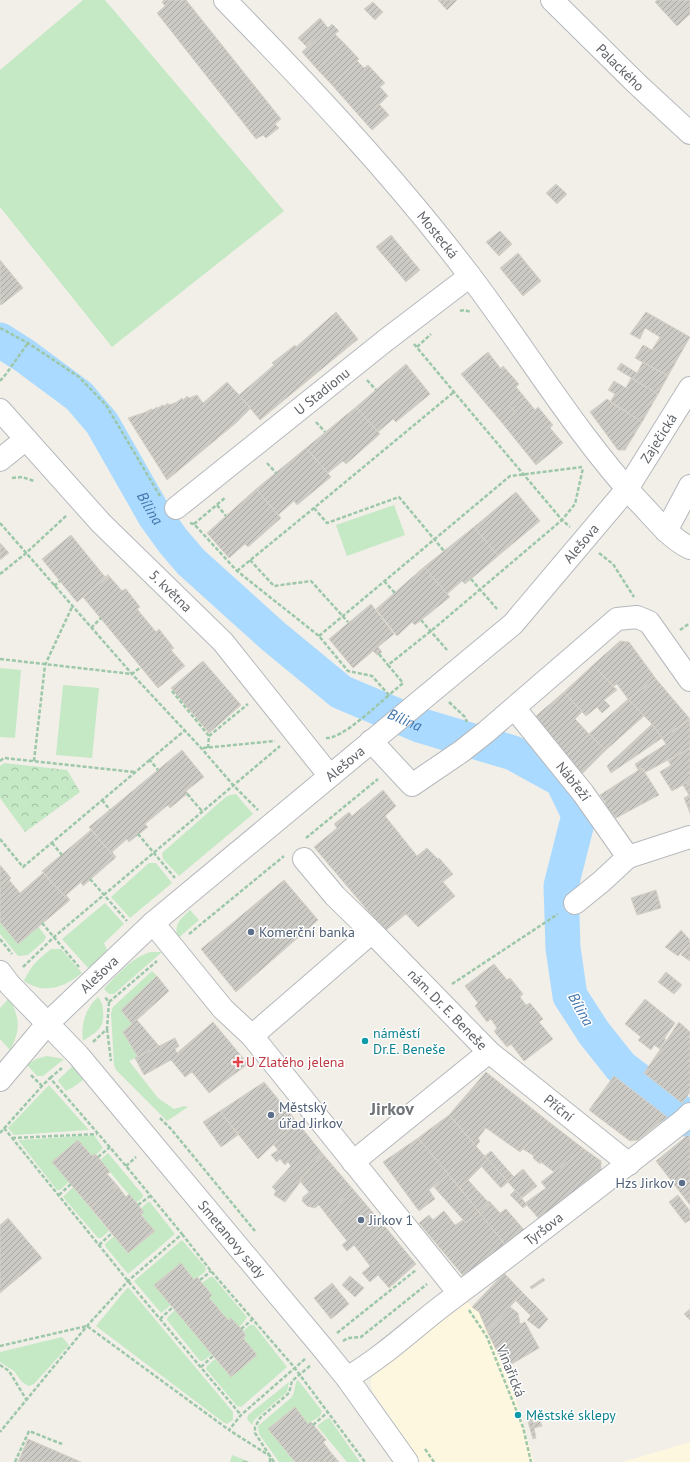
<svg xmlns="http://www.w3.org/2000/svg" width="690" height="1462" font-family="'PT Sans',sans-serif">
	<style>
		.commercial { fill: #fef7e0 }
		.green { fill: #c5e8c5 }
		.forest { fill: url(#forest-crowns) }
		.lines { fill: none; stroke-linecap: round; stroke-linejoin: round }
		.river { stroke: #aadaff; stroke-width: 35 }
		.building { fill: url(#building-hatch); stroke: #d6d1c6 }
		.minor-casing { stroke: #b5b8bc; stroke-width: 24 }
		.path { stroke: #9cc7a9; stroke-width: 2.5; stroke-dasharray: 4 2; stroke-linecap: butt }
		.minor { stroke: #fff; stroke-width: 22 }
		.service-dot { fill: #5c6f8a; stroke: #fff; stroke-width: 1.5 }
		.culture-dot { fill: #0f9aa8; stroke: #fff; stroke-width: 1.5 }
		.health-dot { fill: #e0444e; stroke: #fff; stroke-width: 1.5 }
		.labels { text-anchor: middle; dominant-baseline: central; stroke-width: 3; stroke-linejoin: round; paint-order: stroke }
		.street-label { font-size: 14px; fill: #5f6368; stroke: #fff }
		.service-label { font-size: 14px; fill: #4e5e75; stroke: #fff; text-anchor: start }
		.culture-label { font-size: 14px; fill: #0d838f; stroke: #fff; text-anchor: start }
		.health-label { font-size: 14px; fill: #be3a42; stroke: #fff; text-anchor: start }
		.water-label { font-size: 15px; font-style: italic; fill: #4174aa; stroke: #fff }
		.district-label { font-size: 18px; font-weight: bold; fill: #70757a; stroke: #fff }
	</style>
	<defs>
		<pattern id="forest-crowns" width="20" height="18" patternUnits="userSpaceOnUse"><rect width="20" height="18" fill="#c5e8c5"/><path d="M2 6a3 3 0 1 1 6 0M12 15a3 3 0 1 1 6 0" fill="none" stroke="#a3c0a4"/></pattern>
		<pattern id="building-hatch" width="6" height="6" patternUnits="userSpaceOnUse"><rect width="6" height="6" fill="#cccac5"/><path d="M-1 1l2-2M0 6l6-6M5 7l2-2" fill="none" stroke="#a9a8a4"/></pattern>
	</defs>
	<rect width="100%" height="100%" fill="#f1efe8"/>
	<path class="commercial" d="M465 1298 472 1307 479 1312 508 1372 534 1462H420L373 1392 371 1387V1380L374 1373Z
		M690 1442V1462H623L643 1456Z"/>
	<path class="green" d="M83 0H105L284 211 112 347 0 207V70Z
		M394 505 405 535 347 556 336 525Z
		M0 668 21 670 15 738 0 737Z
		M63 685 99 688 92 758 56 755Z
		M236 794 253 814 179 876 163 859 162 853 227 796Z
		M149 863H156L172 883 130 918 111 897Z
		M105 903 124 924 104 943 107 950 89 969 62 939Z
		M190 910 199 920 177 939C175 922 179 921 190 910Z
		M0 922 18 943 38 926 46 937 44 941 28 955 18 956 0 934Z
		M51 949H61L82 973C65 987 44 995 24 981 32 964 38 960 51 949Z
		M151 952H162L114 994H109L104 989C117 975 132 957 151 952Z
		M152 971 157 976 121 1010 132 1024 123 1032 138 1057 129 1061 158 1098 174 1109 184 1106 188 1107 167 1121 116 1070 114 1065 111 1013 113 1007Z
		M98 997C102 1002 103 1005 103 1011 105 1029 96 1032 83 1041 81 1024 85 1009 98 997Z
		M9 998C20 1018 21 1030 10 1050L0 1039V1008Z
		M47 1056 64 1059 43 1076H37L27 1065 36 1059Z
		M73 1066 83 1080 72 1088 69 1089 66 1091 58 1081 59 1079Z
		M49 1085 89 1130 14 1135 8 1128Z
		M94 1135 103 1148 96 1155 95 1154 92 1156 78 1140 52 1162 69 1182 60 1190H57L18 1140Z
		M108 1153 143 1195V1197L136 1203 100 1160Z
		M73 1187 109 1231 101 1238H98L63 1197Z
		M148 1202H150L175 1234 128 1274 105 1246V1244L114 1236 128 1253 155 1231 141 1215 144 1212 141 1208Z
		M182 1240 206 1268 205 1272 194 1280 180 1264 171 1305 161 1313 134 1281Z
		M210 1277H213L247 1317 244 1322 239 1327 231 1318 228 1320 209 1298 212 1295 202 1283Z
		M128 1287 233 1412V1420L227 1424 223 1422 96 1326Z
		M175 1310 212 1354 203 1361H200L167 1320V1318Z
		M250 1325H254L287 1367 241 1407 237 1406 206 1369 207 1366 215 1359 231 1377 257 1355 243 1338 246 1336 243 1331Z
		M62 1337 69 1345 34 1384 29 1386 22 1382 14 1371 0 1362V1352Z
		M298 1380 322 1411 320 1416 308 1424 295 1407 268 1429 295 1462H279L259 1434 258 1426 292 1397 294 1392 296 1382Z
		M289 1382 287 1392 254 1420 252 1425 247 1419 248 1415Z
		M329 1418 360 1462H347L317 1426 326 1419Z"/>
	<path class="forest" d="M4 763 67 770 80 792 25 832 0 798V766Z
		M232 1455 250 1462H230Z"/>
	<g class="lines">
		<path class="river" id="s1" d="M0 340 25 356 79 396 102 423 155 516 173 541 191 562 273 636 341 692 419 725 513 753 562 780 579 815 561 886 563 948 570 996 594 1033 621 1067 690 1120"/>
	</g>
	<path class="building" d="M164 0H186L281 119 275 124 279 128 266 138 263 135 256 139 157 13 165 6 162 2Z
		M438 0H457L447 10Z
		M657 0H689L690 1V14L677 26 655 2Z
		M373 2 383 12 375 20 364 9Z
		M320 18 328 28 307 47 298 38Z
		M332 24 339 31 335 34 344 43 317 69 302 52Z
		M344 43 359 59 332 85 317 69Z
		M357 61 364 68 368 65 385 83 380 87 388 96 363 120 332 85Z
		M379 104 389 115 372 130 363 120Z
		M556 184 567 194 557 204 546 193Z
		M500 231 512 244 499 256 486 242Z
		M391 235 420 270 406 282 376 247Z
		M518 253 541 281 523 296 500 268Z
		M0 260 23 288 1 305 0 304Z
		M336 312 358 339 260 420 239 395 274 365 272 363 295 345 296 347Z
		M646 312 690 337 668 376 635 358 643 345 652 350 660 337 645 328 640 339 630 334Z
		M488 352 501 369 503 366 519 384 516 387 522 394 509 405 516 413 503 424 461 374Z
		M643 362 668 376 658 394 617 369 621 363 637 373Z
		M406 364 430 394 396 422 393 419 378 432 356 407Z
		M631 378 658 394 642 422 610 402 615 394 608 390 614 381 626 388Z
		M227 382 251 408 236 423 167 480 128 418 146 412 151 409 153 410 157 407 158 408 162 405 164 406 168 403 169 405 177 402 182 398 183 400 187 396 189 398 197 395 203 403Z
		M522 394 535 410 538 407 553 425 550 428 563 443 536 465 503 424 516 413 509 405Z
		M607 399 642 422 625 450H618L590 412Z
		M356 407 380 434 346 464 343 461 328 473 306 448Z
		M306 448 331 477 297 505 294 501 278 515 256 489Z
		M256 489 281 518 248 547 245 544 229 558 207 533Z
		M516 492 540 521 498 556 474 527Z
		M474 527 498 556 465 584 462 581 447 594 424 567Z
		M71 535 105 577 108 575H109L77 602 42 559Z
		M0 543 9 553 0 560Z
		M424 567 450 597 415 625 412 622 397 636 376 609Z
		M109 576 122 591 125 589H126L140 607 137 609 156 632 159 629 173 647 174 648 171 650 185 666 158 688 83 597Z
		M371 604 394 634 378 647 382 652 377 655 373 651 353 668 329 639Z
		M620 641 629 642 656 679 628 699 617 684 614 686 593 665Z
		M203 661 241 705 209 733 171 688Z
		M593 665 617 690 604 700 610 706 602 713 597 707 586 716 564 692Z
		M656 679 690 719 662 738 652 724 628 699Z
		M564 692 582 712 575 719 589 734 565 758 535 723 537 715Z
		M628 699 644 716 606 750 589 734Z
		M690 720V748L646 772 642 768 638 770 635 764 666 744 662 738Z
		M652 724 662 738 611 773 607 766Z
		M589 734 606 750 579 777 565 758Z
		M690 748V781L672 791 660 772 671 765 668 761Z
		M182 750 204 777 186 791 191 796 190 797 187 794 170 808 168 805 145 824 148 827 129 842 127 839 112 852 116 857 115 858 89 827Z
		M642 768 659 795 616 818 605 805 606 803 600 795Z
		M690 781V813L684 798 689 795 683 785Z
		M383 790 396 806 385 816 417 856 427 848 438 859 439 858 453 874 443 882 455 896 418 927 406 914 385 931 314 847 337 828 334 824 349 812 352 816Z
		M91 830 115 858 83 886 81 882 66 895 70 900 69 901 42 871Z
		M0 865 10 877 0 886Z
		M43 873 69 901 18 944 0 922V886L10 877 11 878 9 880 20 893Z
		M284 880 318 920 236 992 201 949Z
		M656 890 661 908 637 915 631 898Z
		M681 930 690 940V943L678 956 665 947Z
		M690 943V961L681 955Z
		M494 964 507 980 510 978 523 994 520 997 526 1005 530 1003 543 1019 539 1022 553 1039 524 1061 511 1044 507 1047 497 1035 494 1031 497 1028 491 1019 487 1022 475 1006 478 1003 465 986Z
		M666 972 682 985 674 994 658 982Z
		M157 976 169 991 137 1020 159 1046 138 1057 123 1032 132 1024 121 1010Z
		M645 999 675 1023 665 1037V1041L660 1049 654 1045 651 1050 638 1040 641 1037 625 1024Z
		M213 1022 248 1064 209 1093 192 1072 185 1077 171 1060 144 1075 135 1058 175 1038 179 1046 175 1049 177 1053Z
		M679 1022 690 1032V1092L682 1103 644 1073Z
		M486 1072 549 1122 520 1152 486 1128 478 1138 480 1141 476 1146 449 1115Z
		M614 1076 667 1117 638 1140 630 1141 589 1110Z
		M264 1082 297 1122 258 1159 220 1111Z
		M220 1111 238 1135 221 1147 203 1122Z
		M449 1115 488 1160 460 1188 418 1138Z
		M297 1122 322 1153 285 1202 274 1195 276 1191 272 1187 291 1166 288 1162 285 1165 280 1159 277 1162 271 1155 278 1150 273 1144Z
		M549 1122 584 1149 554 1172 541 1162 540 1164 533 1158 534 1156 523 1149Z
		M688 1135 690 1137V1205L656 1161Z
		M418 1138 448 1174 429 1190 435 1199 419 1211 383 1162Z
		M78 1140 92 1156 95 1154 98 1157 110 1172 107 1174 117 1185 90 1207 52 1162Z
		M584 1149 601 1161V1170L540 1220 525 1203 546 1188 541 1182Z
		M491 1151 514 1177 508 1182 485 1156Z
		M322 1153 351 1187 329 1218 319 1205 315 1208 307 1206 302 1201 303 1197 309 1192 300 1181Z
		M488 1160 508 1182 501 1188 481 1166Z
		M523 1169 537 1186 522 1198 508 1182Z
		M448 1174 479 1212 466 1223 434 1187Z
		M468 1180 489 1203 479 1212 460 1188Z
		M117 1185 126 1197 129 1194 138 1205 144 1212 141 1215 155 1231 128 1253 90 1207Z
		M351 1187 387 1229 361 1254 354 1245 347 1251 342 1245 347 1241 329 1218Z
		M515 1190 527 1205 523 1208 510 1195Z
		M678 1195 690 1211V1220L685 1223 669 1202Z
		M489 1201 500 1213 506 1209 526 1232 507 1247 479 1212 489 1203 487 1202Z
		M444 1211 455 1225 463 1220 466 1223 479 1212 507 1247 465 1278 419 1223 429 1215 433 1220Z
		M8 1218 42 1258 0 1293V1225Z
		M387 1229 416 1264 389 1288 378 1275 370 1282 362 1273 370 1266 361 1254Z
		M181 1263 194 1280 197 1277 212 1295 209 1298 228 1320 231 1318 243 1331 246 1336 243 1338 257 1355 231 1377 154 1285Z
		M504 1273 523 1293 487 1331 479 1312 472 1307Z
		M350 1276 364 1288 355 1297 342 1285Z
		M543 1278 545 1280 532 1289 530 1287Z
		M332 1283 349 1304 331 1319 314 1298Z
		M523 1293 538 1308 531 1316 516 1301Z
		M510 1307 518 1313 520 1324 525 1322 539 1348 505 1368 487 1331Z
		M538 1308 548 1319 539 1329 527 1320Z
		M690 1309V1320L684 1314Z
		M295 1407 308 1424 311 1422 326 1440 323 1442 332 1454 322 1462H295L268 1429Z
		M531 1414 533 1423 540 1421 542 1426 534 1428 536 1438 533 1439 526 1415Z
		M28 1439 81 1462H18Z
		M332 1454 339 1462H322Z"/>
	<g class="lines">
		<defs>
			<g id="minor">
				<path id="s2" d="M225 0C311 88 396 178 470 276 527 351 575 432 639 502 655 518 669 538 690 548"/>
				<path id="s3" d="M552 0 636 83 690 133"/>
				<path id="s4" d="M0 410 101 523 223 642 329 775"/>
				<path d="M0 460 26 439"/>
				<path id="s5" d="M176 508 386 340 470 276"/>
				<path d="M666 531 690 486"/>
				<path id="s6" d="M515 709 583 793 628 857 601 882 575 903"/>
				<path d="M371 741 412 785 462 751 486 732 617 619 637 617 649 622 690 680"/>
				<path d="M628 857 690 837"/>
				<path d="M304 859 335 896 372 932"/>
				<path d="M153 923 223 1009 252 1036 459 1293"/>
				<path id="s7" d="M0 972 10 985 78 1055 321 1346 347 1378 407 1462"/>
				<path id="s8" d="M252 1036 372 932 489 1052 629 1164"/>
				<path id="s9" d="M0 1080 48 1023 153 923 513 624 627 489 690 388"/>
				<path d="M353 1162 489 1052"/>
				<path id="s10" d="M347 1378C383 1357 413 1328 446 1303 526 1243 605 1182 684 1120L690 1114"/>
			</g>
		</defs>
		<use href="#minor" class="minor-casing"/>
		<path class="path" d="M460 311 464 310 471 312
			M0 328 28 343 79 377 106 405 160 496
			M414 344 454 392 562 520 575 504 583 468
			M417 347 431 334
			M367 380 376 390
			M0 381 6 374 28 343
			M316 422 325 432
			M267 463 276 473
			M12 478 22 477 34 481
			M217 505 226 516
			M314 508 327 523 399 497 444 551
			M0 523 132 674 202 749 233 785 258 810
			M190 523 194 524 237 571 319 636 348 671 372 676 389 695 403 683 388 665 431 631 562 520 570 527
			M194 524 226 497
			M599 553 613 564 634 597
			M250 560 274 586 311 581 348 622
			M237 571 314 508 454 392
			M0 574 25 554 67 515
			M471 579 497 609
			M384 581 395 593
			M54 586 60 581
			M421 620 447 650
			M91 628 101 618
			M680 630 690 623
			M319 636 510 476 582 467
			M379 654 388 665
			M0 659 132 674 141 667
			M172 691 209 736
			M449 702 465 717 467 722
			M326 738C342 739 376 706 389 695
			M203 748 275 741
			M208 748 209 736 248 704
			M149 759 158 770
			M0 761 4 758 134 772
			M34 761 45 665 72 607
			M187 794 202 811
			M102 800 110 810
			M138 834 175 878
			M306 838 378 779
			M0 839 23 867 184 731
			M52 843 62 855
			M90 879 127 921
			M42 923 79 967
			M189 934 284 856
			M0 939 12 954
			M23 967 54 937 280 746
			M452 984 558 914
			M109 1002 157 961
			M107 1029 111 1061
			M93 1042 107 1029 109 1002 104 996
			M31 1075 42 1086
			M50 1078 62 1068
			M160 1118 171 1129 255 1231
			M4 1128 128 1281 241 1415
			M0 1133 42 1086 50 1078 126 1166 182 1234 128 1281 87 1326 0 1432
			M12 1138 97 1134
			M98 1157 110 1147
			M126 1166 136 1157
			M59 1195 71 1184
			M138 1205 150 1196
			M182 1234 211 1271 294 1367 365 1462
			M99 1245 112 1233
			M200 1280 211 1271
			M469 1310 487 1337 523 1427 531 1462
			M160 1319 173 1307
			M241 1329 253 1319
			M337 1333 416 1270
			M343 1341 348 1338 361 1337 427 1284
			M0 1346 87 1326 229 1430
			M0 1365 9 1371 26 1399
			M201 1367 213 1356
			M313 1425 328 1412
			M425 1449 434 1462
			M15 1462 29 1431 62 1444
			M270 1462V1456L255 1433V1427L260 1418 289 1393 292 1381 311 1365
			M274 1462 270 1456 229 1430 241 1415 305 1359"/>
		<use href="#minor" class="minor"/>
	</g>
	<g class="service-dot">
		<circle cx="251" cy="932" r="4"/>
		<circle cx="271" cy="1115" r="4"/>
		<circle cx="682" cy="1183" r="4"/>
		<circle cx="361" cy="1220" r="4"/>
	</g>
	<g class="culture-dot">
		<circle cx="365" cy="1041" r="4"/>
		<circle cx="518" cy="1415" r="4"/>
	</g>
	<path class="health-dot" d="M236 1056h4v4h4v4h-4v4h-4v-4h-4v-4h4z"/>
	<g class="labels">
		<g class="street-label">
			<text stroke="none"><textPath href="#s3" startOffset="96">Palackého</textPath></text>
			<text stroke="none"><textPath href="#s2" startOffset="317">Mostecká</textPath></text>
			<text stroke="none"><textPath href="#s5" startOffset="187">U Stadionu</textPath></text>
			<text stroke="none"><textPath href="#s9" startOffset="924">Zaječická</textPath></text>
			<text stroke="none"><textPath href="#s9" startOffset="793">Alešova</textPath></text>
			<text stroke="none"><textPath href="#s4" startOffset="249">5. května</textPath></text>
			<text stroke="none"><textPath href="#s9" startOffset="469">Alešova</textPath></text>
			<text stroke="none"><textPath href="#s6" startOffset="93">Nábřeží</textPath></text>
			<text stroke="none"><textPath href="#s9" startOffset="145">Alešova</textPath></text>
			<text stroke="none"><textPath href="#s8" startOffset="267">nám. Dr. E. Beneše</textPath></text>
			<text stroke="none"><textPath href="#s8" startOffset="416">Příční</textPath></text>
			<text stroke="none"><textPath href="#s10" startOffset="247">Tyršova</textPath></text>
			<text stroke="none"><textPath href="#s7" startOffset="354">Smetanovy sady</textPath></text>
			<text transform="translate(511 1371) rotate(68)">Vinařická</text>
		</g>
		<g class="service-label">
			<text x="259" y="932">Komerční banka</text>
			<text x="279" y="1107">Městský<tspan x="279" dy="16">úřad Jirkov</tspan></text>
			<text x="674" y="1183" text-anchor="end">Hzs Jirkov</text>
			<text x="369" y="1220">Jirkov 1</text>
		</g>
		<g class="culture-label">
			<text x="373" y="1033">náměstí<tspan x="373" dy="16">Dr.E. Beneše</tspan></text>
			<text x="526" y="1415">Městské sklepy</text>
		</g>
		<g class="health-label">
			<text x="246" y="1062">U Zlatého jelena</text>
		</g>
		<g class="water-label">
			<text stroke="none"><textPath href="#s1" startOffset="230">Bílina</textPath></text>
			<text stroke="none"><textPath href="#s1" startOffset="566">Bílina</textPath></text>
			<text transform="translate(581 1009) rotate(61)">Bílina</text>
		</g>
		<g class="district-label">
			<text x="392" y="1108">Jirkov</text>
		</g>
	</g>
</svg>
